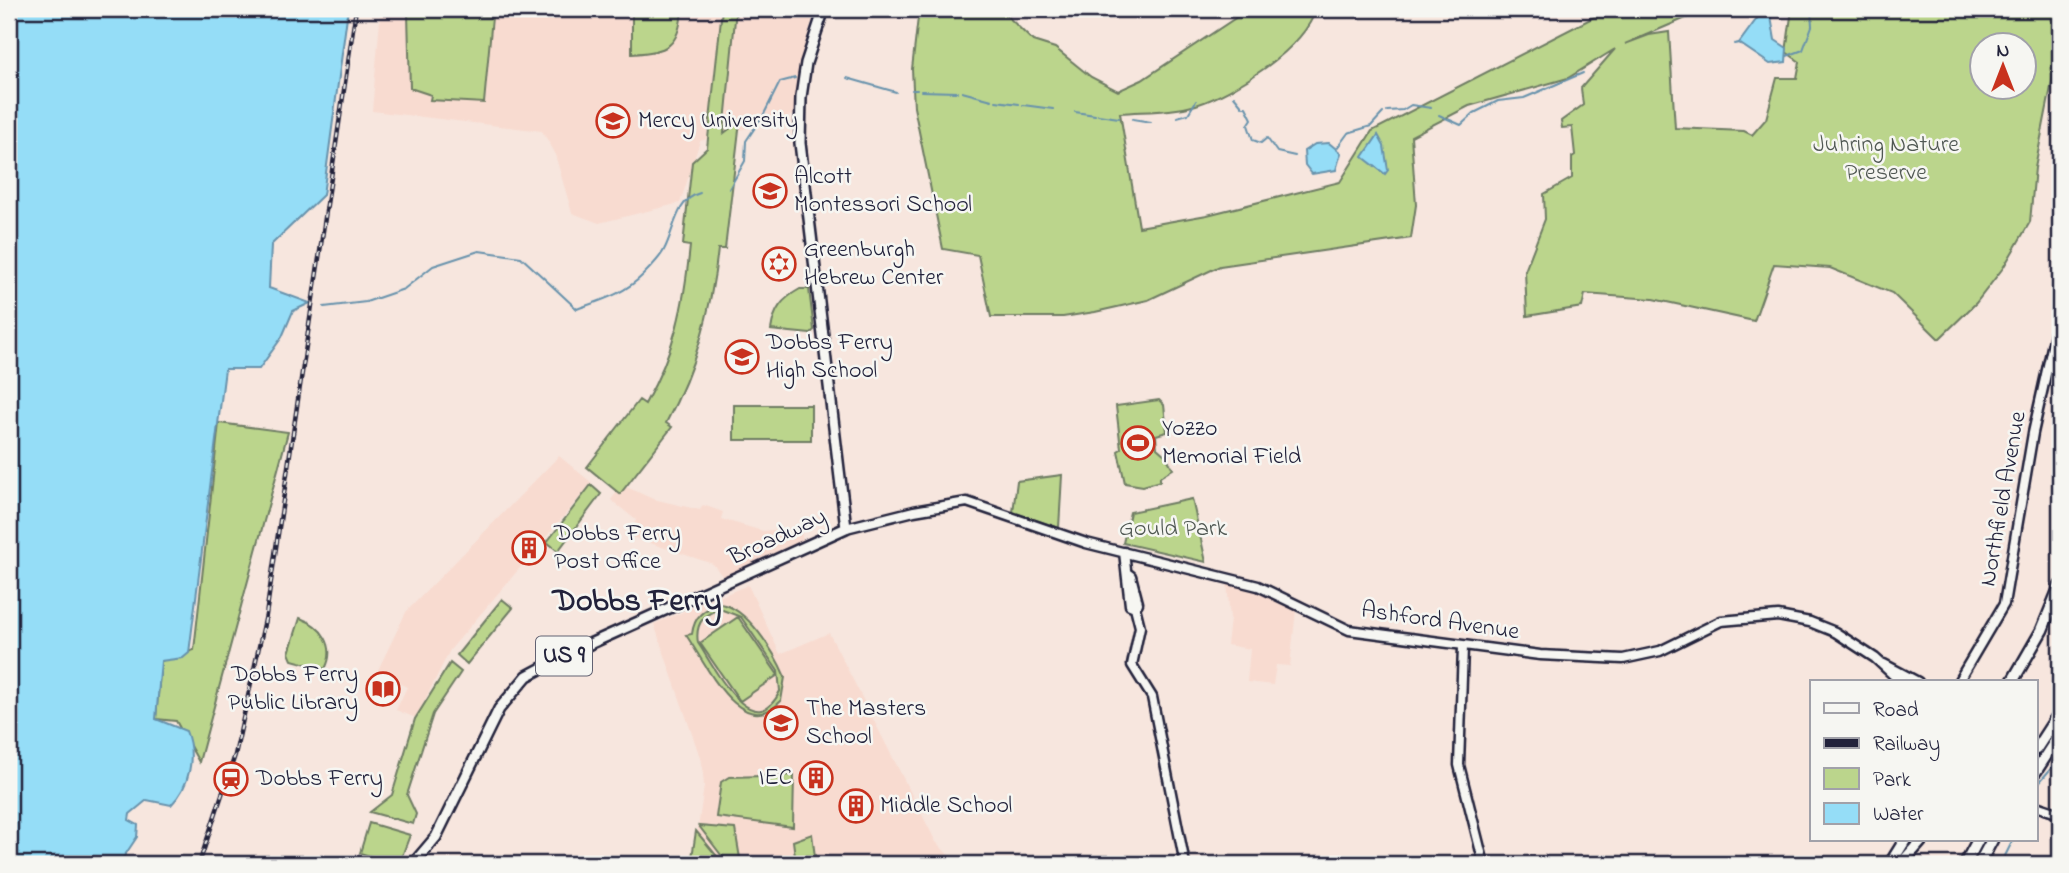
<svg xmlns="http://www.w3.org/2000/svg" width="2069" height="873" font-family="'Indie Flower',sans-serif">
	<style>
		.built { fill: #f8dbd0 }
		.green { fill: #bbd58c; stroke: #6e7c64; stroke-width: 2; fill-rule: evenodd }
		.water { fill: #95ddf7; stroke: #6792ac; stroke-width: 2 }
		.lines { fill: none; stroke-linecap: round; stroke-linejoin: round }
		.stream { stroke: #6792ac; stroke-width: 2 }
		.secondary-casing { stroke: #22223b; stroke-width: 13 }
		.primary-casing { stroke: #22223b; stroke-width: 14 }
		.highway-casing { stroke: #22223b; stroke-width: 15 }
		.secondary { stroke: #f6f6f2; stroke-width: 8 }
		.primary { stroke: #f6f6f2; stroke-width: 9 }
		.highway { stroke: #f6f6f2; stroke-width: 10 }
		.rail-casing { stroke: #22223b; stroke-width: 4.5 }
		.rail { stroke: #f6f6f2; stroke-width: 2; stroke-dasharray: 5; stroke-linecap: butt }
		.labels { text-anchor: middle; dominant-baseline: central; stroke-width: 5; stroke-linejoin: round; paint-order: stroke }
		.shield { fill: #f6f6f2; stroke: #626272; stroke-width: 2 }
		.shield-label { font-size: 23px; font-weight: bold; fill: #22223b }
		.poi-label { font-size: 24px; fill: #22223b; stroke: #f6f6f2; text-anchor: start }
		.park-label { font-size: 24px; fill: #505853; stroke: #f6f6f2 }
		.street-label { font-size: 24px; fill: #22223b; stroke: #f6f6f2 }
		.district-label { font-size: 32px; font-weight: bold; fill: #22223b; stroke: #f6f6f2 }
	</style>
	<rect width="100%" height="100%" fill="#f7e6de"/>
	<filter id="ink" filterUnits="userSpaceOnUse"><feTurbulence type="fractalNoise" baseFrequency=".0143" numOctaves="2"/><feDisplacementMap in="SourceGraphic" scale="14" xChannelSelector="R" yChannelSelector="G"/><feConvolveMatrix kernelMatrix="1 2 1 2 8 2 1 2 1" color-interpolation-filters="sRGB"/></filter>
	<g filter="url(#ink)">
		<path class="built" d="M381 9H816L804 48 794 115 700 141 680 203 599 223 572 213 554 151 542 131 372 111Z
			M559 456 592 483 450 650 416 718 396 710 407 687 377 672 406 612Z
			M622 485 653 499 700 510 703 505 723 512 721 519 763 531 801 527 803 544 723 577 713 564 629 536 636 520 611 500Z
			M1227 582 1251 588 1296 610 1290 666 1276 665 1273 685 1247 682 1250 649 1227 645 1230 619Z
			M748 585 780 654 829 633 936 842 957 864H693L704 786 702 763 654 624Z"/>
		<path class="green" d="M636 9 682 10C679 48 667 51 632 54V12Z
			M722 9H736L724 133 740 121 725 249H718C711 312 696 367 666 423L672 427 620 494 587 467 639 400 645 404C675 350 684 307 690 246L683 245 692 162 707 148Z
			M919 9H1000L1033 41 1055 48 1091 77 1118 91 1142 80 1249 9H1316C1304 49 1234 93 1196 105 1173 112 1144 111 1120 113L1139 227 1207 215 1340 182 1372 131 1604 12 1605 9H1707L1625 44 1649 35 1669 32 1675 128 1744 131 1752 135 1766 119 1777 78H1797L1800 62 1786 52 1792 9H2060V14L2053 77 2035 168 2030 222 2003 268 1976 303 1939 339 1892 293 1830 268 1774 264 1754 321 1653 299 1585 294 1582 307 1527 316 1525 271 1545 219 1544 194 1572 178V157L1575 155 1572 127 1562 128 1561 121 1583 105 1581 88 1615 49 1568 78 1469 106 1411 136 1416 205 1411 238 1220 266 1148 300 1095 312 1063 317H991L978 255 943 249 914 107 912 69ZM1982 46H2024V88H1982Z
			M413 10 492 17 484 103 430 100 431 95 410 88 408 14Z
			M800 289H809L814 330 810 334 771 330C774 309 782 299 800 289Z
			M1159 400 1164 405 1167 432 1156 435 1157 448 1166 456 1173 469 1160 477V481L1143 486 1125 483 1118 451 1121 449 1116 406Z
			M734 405H811V440H734Z
			M219 423 288 432 199 762 176 721 156 719 161 661 194 650Z
			M1062 475 1059 528 1013 512 1017 481Z
			M591 485 601 494 558 551 547 542Z
			M1192 499 1206 562 1123 543 1130 512Z
			M502 599 513 608 467 664 457 655Z
			M720 604C747 607 775 653 785 677L781 701C741 744 705 662 686 635L692 634C694 617 703 609 720 604ZM720 609 741 617 778 671 780 691C753 747 713 665 698 643 695 625 702 614 720 609Z
			M738 617 778 675 740 701 700 643Z
			M300 618C322 626 337 646 325 669L292 660 289 653Z
			M450 663 461 672 433 714 407 795 416 814 413 824 370 812 392 795 415 719Z
			M794 775 793 827 716 817 721 782 729 777Z
			M369 823 410 835 399 864H371L373 857 360 853Z
			M699 826 735 829 741 864H728Z
			M696 831 721 861 723 864H691Z
			M812 834 816 864H796L793 841Z"/>
		<path class="water" d="M9 9H348L323 195 271 245 269 288 310 303 293 311 282 337 259 369H225L189 653 183 658 161 661 156 719 186 731C196 756 190 786 171 805L147 800 130 814 129 820 138 825 137 837 119 864H9Z
			M1764 9H1775L1771 17 1775 40 1787 48 1786 62 1770 64 1739 43Z
			M1378 135 1384 146 1388 170 1385 174 1363 157Z
			M1329 143 1341 153 1336 170 1312 174 1305 165 1304 151 1315 144Z"/>
		<g class="lines">
			<path class="stream" d="M1683 12 1698 15 1716 9
				M1734 44 1739 43
				M1787 56 1803 50 1812 26 1811 9
				M847 78 896 92
				M912 90H917
				M921 91 957 92
				M962 92 992 100
				M1234 96 1243 107H1246L1252 119 1248 125 1253 140 1261 143 1267 138 1277 152 1295 156
				M996 101 1019 104
				M1023 105 1053 109
				M1387 111 1403 110 1411 105 1431 108
				M1075 112 1095 115
				M1098 115 1119 118
				M1439 115 1461 125 1474 113 1498 101 1524 98 1583 73
				M1177 117 1188 114 1196 101
				M1133 119 1151 122
				M1337 148 1348 133 1371 126 1383 113
				M729 189 745 161 746 141 764 114 780 82 795 78
				M324 307 366 302 404 289 433 266 479 251 521 257 577 309C602 300 624 294 643 275 650 268 660 258 664 250 674 232 676 199 700 193
				M2036 786 2060 758
				M2001 864 2013 840"/>
			<defs>
				<path id="secondary" d="M846 528 914 511 967 502 1086 543 1258 586 1349 630 1540 655 1623 659 1660 651 1721 621 1778 616 1810 622 1835 632 1875 658 1901 682
					M1124 552 1130 605 1135 607 1140 627 1132 665 1152 697 1185 864
					M1127 573 1131 576 1138 603 1135 607
					M1463 647 1459 765 1484 864
					M1884 664 1918 682
					M1958 682 2004 604 2033 433 2060 311
					M2036 806 2060 814"/>
				<path id="primary" d="M413 864 436 837 499 709 527 676 572 652 846 528 800 143 801 97 806 63 824 9"/>
				<path id="highway" d="M2012 682 2042 630 2060 586
					M2036 749 2060 712
					M2036 771 2060 734
					M1890 864 1905 840
					M1901 864 1922 840
					M1965 864 1978 840
					M1979 864 1992 840"/>
			</defs>
			<use href="#secondary" class="secondary-casing"/>
			<use href="#primary" class="primary-casing"/>
			<use href="#highway" class="highway-casing"/>
			<use href="#secondary" class="secondary"/>
			<use href="#primary" class="primary"/>
			<use href="#highway" class="highway"/>
			<defs>
				<path id="rail" d="M199 864 235 755 266 615 356 9"/>
			</defs>
			<use href="#rail" class="rail-casing"/>
			<use href="#rail" class="rail"/>
		</g>
	</g>
	<defs>
		<symbol id="university-ring" viewBox="-11 -11 22 22"><circle r="9.5" fill="#f6f6f2" stroke="#c8321e" stroke-width="1.5"/><path d="M0-5L7-2L0 1L-7-2ZM-4 1L0 2.5L4 1V4Q0 6-4 4Z" fill="#c8321e"/></symbol>
		<symbol id="school-ring" viewBox="-11 -11 22 22"><circle r="9.5" fill="#f6f6f2" stroke="#c8321e" stroke-width="1.5"/><path d="M0-5L7-2L0 1L-7-2ZM-4 1L0 2.5L4 1V4Q0 6-4 4Z" fill="#c8321e"/></symbol>
		<symbol id="synagogue-ring" viewBox="-11 -11 22 22"><circle r="9.5" fill="#f6f6f2" stroke="#c8321e" stroke-width="1.5"/><path d="M0-6.5L5.6 3.2H-5.6ZM0 6.5L5.6-3.2H-5.6Z" fill="#c8321e"/></symbol>
		<symbol id="stadium-ring" viewBox="-11 -11 22 22"><circle r="9.5" fill="#f6f6f2" stroke="#c8321e" stroke-width="1.5"/><path d="M0-5a6.5 5 0 1 0 0 10a6.5 5 0 1 0 0-10ZM-3.5-1.8h7v3.6h-7Z" fill="#c8321e"/></symbol>
		<symbol id="building-ring" viewBox="-11 -11 22 22"><circle r="9.5" fill="#f6f6f2" stroke="#c8321e" stroke-width="1.5"/><path d="M-4-6H4V6H1V3H-1V6H-4ZM-2.5-4.3h1.7v1.8h-1.7ZM.8-4.3h1.7v1.8H.8ZM-2.5-1h1.7V.8h-1.7ZM.8-1h1.7V.8H.8Z" fill="#c8321e"/></symbol>
		<symbol id="library-ring" viewBox="-11 -11 22 22"><circle r="9.5" fill="#f6f6f2" stroke="#c8321e" stroke-width="1.5"/><path d="M-6-4Q-3-5.5-.7-3.5V5Q-3 3-6 4ZM6-4Q3-5.5 .7-3.5V5Q3 3 6 4Z" fill="#c8321e"/></symbol>
		<symbol id="station-ring" viewBox="-11 -11 22 22"><circle r="9.5" fill="#f6f6f2" stroke="#c8321e" stroke-width="1.5"/><path d="M-3-6H3Q5-6 5-4V2Q5 4 3 4L4.5 6H3L1.5 4h-3L-3 6H-4.5L-3 4Q-5 4-5 2V-4Q-5-6-3-6ZM-3.5-4v3h7v-3ZM-3.5 1v1.5H-2V1ZM2 1v1.5H3.5V1Z" fill="#c8321e"/></symbol>
	</defs>
	<g fill-rule="evenodd">
		<use href="#university-ring" x="594" y="102" width="38" height="38"/>
		<use href="#school-ring" x="751" y="172" width="38" height="38"/>
		<use href="#synagogue-ring" x="760" y="245" width="38" height="38"/>
		<use href="#school-ring" x="723" y="338" width="38" height="38"/>
		<use href="#stadium-ring" x="1119" y="424" width="38" height="38"/>
		<use href="#building-ring" x="510" y="529" width="38" height="38"/>
		<use href="#library-ring" x="364" y="670" width="38" height="38"/>
		<use href="#school-ring" x="762" y="704" width="38" height="38"/>
		<use href="#building-ring" x="797" y="759" width="38" height="38"/>
		<use href="#station-ring" x="212" y="760" width="38" height="38"/>
		<use href="#building-ring" x="837" y="787" width="38" height="38"/>
	</g>
	<g class="labels">
		<rect class="shield" x="536" y="636.5" width="56" height="39" rx="5"/>
		<g class="shield-label">
			<text x="564" y="656">US 9</text>
		</g>
		<g class="poi-label">
			<text x="638" y="121">Mercy University</text>
			<text x="794" y="177">Alcott<tspan x="794" dy="28">Montessori School</tspan></text>
			<text x="804" y="250">Greenburgh<tspan x="804" dy="28">Hebrew Center</tspan></text>
			<text x="766" y="343">Dobbs Ferry<tspan x="766" dy="28">High School</tspan></text>
			<text x="1162" y="429">Yozzo<tspan x="1162" dy="28">Memorial Field</tspan></text>
			<text x="554" y="534">Dobbs Ferry<tspan x="554" dy="28">Post Office</tspan></text>
			<text x="358" y="675" text-anchor="end">Dobbs Ferry<tspan x="358" dy="28">Public Library</tspan></text>
			<text x="806" y="709">The Masters<tspan x="806" dy="28">School</tspan></text>
			<text x="792" y="778" text-anchor="end">IEC</text>
			<text x="256" y="779">Dobbs Ferry</text>
			<text x="880" y="806">Middle School</text>
		</g>
		<g class="park-label">
			<text x="1886" y="145">Juhring Nature<tspan x="1886" dy="28">Preserve</tspan></text>
			<text x="1173" y="529">Gould Park</text>
		</g>
		<g class="street-label">
			<text transform="translate(2004 499) rotate(-80)">Northfield Avenue</text>
			<text transform="translate(778 538) rotate(-25)">Broadway</text>
			<text transform="translate(1440 622) rotate(8)">Ashford Avenue</text>
		</g>
		<g class="district-label">
			<text x="637" y="602">Dobbs Ferry</text>
		</g>
	</g>
	<rect width="2069" height="873" fill="none" stroke="#f6f6f2" stroke-width="35"/>
	<rect x="18" y="18" width="2034" height="838" fill="none" stroke="#22223b" stroke-width="2.5" filter="url(#ink)"/>
	<rect x="1810" y="680" width="228" height="161" fill="#f6f6f2" stroke="#a1a1a9" stroke-width="2"/>
	<rect x="1824" y="703" width="35" height="10" fill="#f6f6f2" stroke="#a1a1a9" stroke-width="2"/>
	<text x="1873" y="716" font-size="21" fill="#22223b">Road</text>
	<rect x="1824" y="738" width="35" height="10" fill="#22223b" stroke="#a1a1a9" stroke-width="2"/>
	<text x="1873" y="750" font-size="21" fill="#22223b">Railway</text>
	<rect x="1824" y="768" width="35" height="21" fill="#bbd58c" stroke="#a1a1a9" stroke-width="2"/>
	<text x="1873" y="786" font-size="21" fill="#22223b">Park</text>
	<rect x="1824" y="803" width="35" height="21" fill="#95ddf7" stroke="#a1a1a9" stroke-width="2"/>
	<text x="1873" y="820" font-size="21" fill="#22223b">Water</text>
	<g transform="translate(2003 66)"><circle r="33" fill="#f6f6f2" stroke="#a1a1a9" stroke-width="2"/>
	<path d="M0-5L12 26L0 18L-12 26Z" fill="#c8321e"/>
	<text y="-10" font-size="19" font-weight="bold" text-anchor="middle" fill="#22223b">N</text>
	</g>
</svg>
